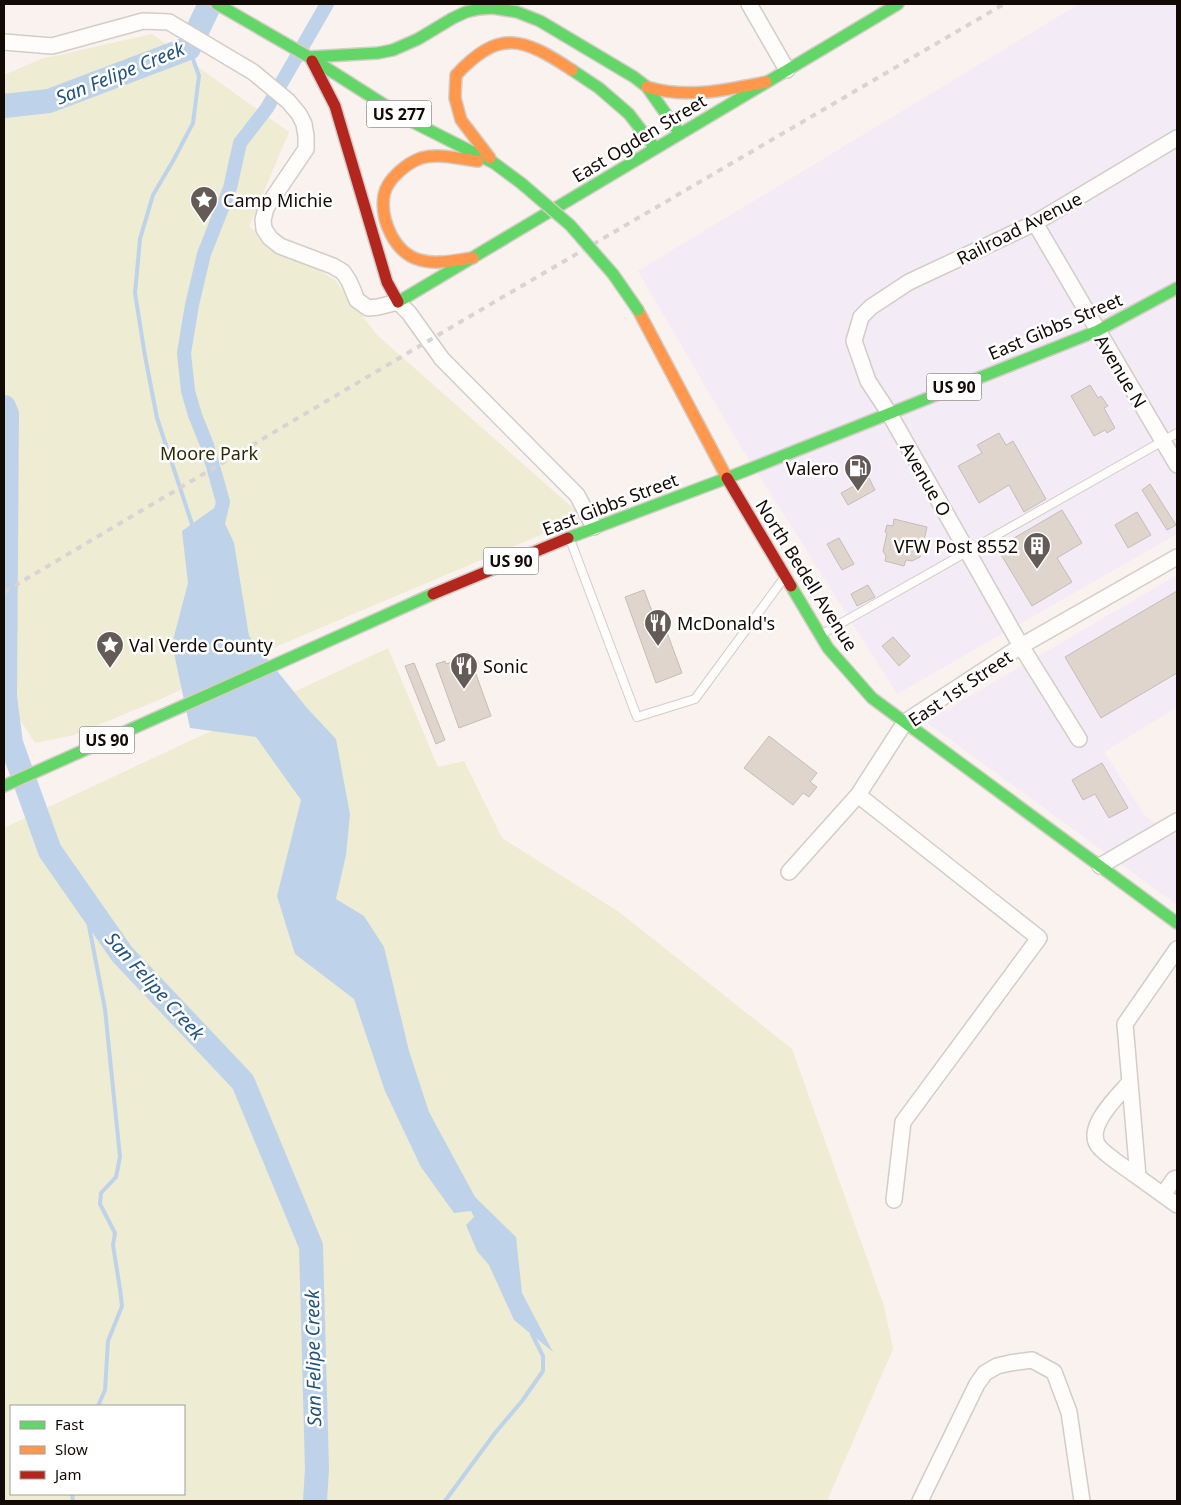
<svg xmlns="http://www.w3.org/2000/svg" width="1181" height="1505" font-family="'Noto Sans',sans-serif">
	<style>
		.commercial { fill: #f3ebf5 }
		.green { fill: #eeecd2; fill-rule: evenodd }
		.water { fill: #bed3e9 }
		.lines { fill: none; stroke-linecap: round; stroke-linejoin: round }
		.stream { stroke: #bed3e9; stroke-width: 4 }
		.canal { stroke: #bed3e9; stroke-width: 14 }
		.river { stroke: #bed3e9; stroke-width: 24 }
		.building { fill: #dfd5cc; stroke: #c4bdb7 }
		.lane-casing { stroke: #d4ccc6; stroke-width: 10 }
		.street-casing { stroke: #d4ccc6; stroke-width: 18 }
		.fast-casing { stroke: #d4ccc6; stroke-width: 14 }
		.slow-casing { stroke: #d4ccc6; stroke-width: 14 }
		.jam-casing { stroke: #d4ccc6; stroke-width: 14 }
		.lane { stroke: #fefdfc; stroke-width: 8 }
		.street { stroke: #fefdfc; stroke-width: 15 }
		.fast { stroke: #63d668; stroke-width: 11 }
		.slow { stroke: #ff974d; stroke-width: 11 }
		.jam { stroke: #b3261e; stroke-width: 11 }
		.rail { stroke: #d7d4d3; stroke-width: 4; stroke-dasharray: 6 6; stroke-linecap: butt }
		.fast-bridge-casing { stroke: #d2cecb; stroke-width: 14; stroke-linecap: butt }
		.fast-bridge { stroke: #63d668; stroke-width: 11 }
		.labels { text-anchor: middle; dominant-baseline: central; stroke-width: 5; stroke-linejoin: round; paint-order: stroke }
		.shield { fill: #fff; stroke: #5a5350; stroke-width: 1 }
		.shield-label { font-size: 16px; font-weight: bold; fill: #130905 }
		.street-label { font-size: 18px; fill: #130905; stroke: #fff }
		.poi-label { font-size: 18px; fill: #130905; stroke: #fff; text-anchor: start }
		.park-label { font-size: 18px; fill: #2b2c07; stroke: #fff }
		.water-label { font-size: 19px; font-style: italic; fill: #22537e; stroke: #fff }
	</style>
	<rect width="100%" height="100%" fill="#f9f2ee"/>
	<path class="commercial" d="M1079 4H1177V534L897 694 735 437 638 271Z
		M1177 575V707L1104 752 1146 817 1177 837V905L926 722Z"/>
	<path class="green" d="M152 34 289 132 249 227 335 280 377 335 583 517 247 659 161 699 74 735 35 743 4 695V75L41 59Z
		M388 648 438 767 464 761 502 838 619 912 792 1049 884 1306 893 1349 827 1501H4V828ZM11 1406H184V1494H11Z"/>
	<path class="water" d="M217 506 234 543 249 636 307 708 336 739 350 814 346 855 336 899 364 916 384 947 409 1051 429 1112 475 1197 516 1237 522 1293 553 1352 514 1320 489 1265 477 1251 466 1225 474 1217 471 1211 454 1213 421 1167 385 1091 354 999 295 954 277 896 301 800 256 737 190 728 172 644 188 583 182 531Z"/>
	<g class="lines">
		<path class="stream" d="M189 48 199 76 193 123 173 161 153 195 140 239 135 293 145 356 157 418 193 527
			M84 900 105 1009 120 1157 116 1177 101 1193 100 1204 115 1233 113 1245 120 1289 122 1306 108 1341 105 1390 98 1406
			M72 1494 73 1501
			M445 1501 495 1433 522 1401 543 1371V1356L532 1334"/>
		<path class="canal" d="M216 531 223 502 207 445 195 415 188 391 184 353 192 305 204 254 230 188 240 143 267 108 327 4"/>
		<path class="river" d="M4 106 49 101 189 48 210 4
			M4 407 7 414 5 697 11 743 50 851 122 954 243 1082 311 1246 317 1469 315 1501"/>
	</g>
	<path class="building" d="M1090 385 1098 398 1101 396 1108 406 1104 408 1115 428 1107 433 1105 430 1094 436 1071 396Z
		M999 433 1006 445 1013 441 1046 499 1024 512 1009 485 979 503 958 466 982 453 977 445Z
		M869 478 875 490 848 505 841 493Z
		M1150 484 1176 525 1167 530 1142 490Z
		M1062 510 1082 543 1057 558 1072 582 1032 606 997 548Z
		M1137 512 1151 535 1128 548 1115 525Z
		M894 519 927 527 920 557 912 561 906 560 904 566 885 561 886 556 883 551 887 533 885 532 887 525 893 526Z
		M839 538 854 564 842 570 827 544Z
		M868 585 875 597 857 606 851 594Z
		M644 590 656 622 662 619 682 673 656 683 625 597Z
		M1177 591V673L1101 718 1065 657Z
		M893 637 910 656 899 666 882 646Z
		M468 652 491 716 459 728 436 664 445 661 446 664 461 659 459 655Z
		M414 663 445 740 436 744 405 666Z
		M769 736 817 773 810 782 817 787 809 797 803 793 793 805 744 768Z
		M1102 763 1128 808 1109 818 1095 794 1083 800 1072 780Z"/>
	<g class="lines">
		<defs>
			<path id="lane" d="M571 542 637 717 695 699 784 578
				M822 634 1177 433"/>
			<path id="street" d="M749 4 787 70
				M4 42 52 46 143 21 169 22 253 72 288 101 299 114 304 124 306 136V149L266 208 263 220 264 229 270 238 280 246 333 266 343 272 349 281 357 300 368 308 378 307 398 302 409 313 442 359 577 495 594 527
				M1035 223 1177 465
				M1079 739 1021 646 889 413 868 381 854 341 861 317 871 307 909 282 1035 223 1177 138
				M858 795 1039 938 903 1122 894 1200
				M1100 866 1177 821
				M789 872 858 795 905 722 1021 646 1177 557
				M1177 949 1125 1024 1138 1177 1177 1205
				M1130 1082C1118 1096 1082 1129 1100 1148 1111 1159 1126 1168 1138 1177
				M1163 1195 1174 1179 1177 1178
				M920 1501 977 1384 985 1373 997 1366 1010 1363 1032 1360 1054 1372 1069 1412 1082 1501"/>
			<path id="fast" d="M217 4 309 57 405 118 494 163 521 183
				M309 57 378 53 393 50 418 39 453 18 466 12 479 9 493 8 517 12 540 21 634 77 647 87 680 134
				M572 70 599 88 629 114 655 148
				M398 302 898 4
				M568 538 727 478 1097 331 1177 288
				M791 586 828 648 872 698 1177 923
				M4 786 433 594"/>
			<path id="slow" d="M647 87C687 99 726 90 766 82
				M490 158 461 120 455 98 456 75C500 28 523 38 572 70
				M473 258C456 260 436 265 420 260 394 253 380 219 384 195 387 179 407 163 421 158 439 153 460 159 478 161
				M638 310 727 478"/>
			<path id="jam" d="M312 61 335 106 387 282 398 302
				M727 478 791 586
				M433 594 568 538"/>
		</defs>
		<use href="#lane" class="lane-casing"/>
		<use href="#street" class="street-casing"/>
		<use href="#fast" class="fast-casing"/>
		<use href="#slow" class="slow-casing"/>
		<use href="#jam" class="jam-casing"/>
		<use href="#lane" class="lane"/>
		<use href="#street" class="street"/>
		<use href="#fast" class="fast"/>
		<use href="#slow" class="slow"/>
		<use href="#jam" class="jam"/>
		<path class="rail" d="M4 592 467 318 1004 4"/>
		<defs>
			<path id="fast-bridge" d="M521 183 570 225 613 274 638 310"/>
		</defs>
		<use href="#fast-bridge" class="fast-bridge-casing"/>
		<use href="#fast-bridge" class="fast-bridge"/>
	</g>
	<defs>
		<symbol id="sight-pin" viewBox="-11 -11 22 30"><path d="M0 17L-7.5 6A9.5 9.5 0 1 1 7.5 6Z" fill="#645b57" stroke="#fff"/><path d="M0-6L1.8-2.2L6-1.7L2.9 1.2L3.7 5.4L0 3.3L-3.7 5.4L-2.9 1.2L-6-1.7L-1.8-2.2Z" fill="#fff"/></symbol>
		<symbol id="fuel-pin" viewBox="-11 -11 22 30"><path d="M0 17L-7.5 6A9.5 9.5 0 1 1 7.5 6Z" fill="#645b57" stroke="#fff"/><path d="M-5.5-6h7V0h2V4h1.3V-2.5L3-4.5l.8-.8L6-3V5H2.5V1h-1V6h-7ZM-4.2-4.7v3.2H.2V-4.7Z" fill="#fff"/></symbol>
		<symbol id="building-pin" viewBox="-11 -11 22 30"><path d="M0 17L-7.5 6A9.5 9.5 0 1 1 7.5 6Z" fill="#645b57" stroke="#fff"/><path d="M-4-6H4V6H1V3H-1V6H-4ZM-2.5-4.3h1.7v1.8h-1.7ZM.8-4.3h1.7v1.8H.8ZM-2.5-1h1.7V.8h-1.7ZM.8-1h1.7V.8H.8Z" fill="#fff"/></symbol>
		<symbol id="restaurant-pin" viewBox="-11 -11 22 30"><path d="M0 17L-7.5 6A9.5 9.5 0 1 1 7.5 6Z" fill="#645b57" stroke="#fff"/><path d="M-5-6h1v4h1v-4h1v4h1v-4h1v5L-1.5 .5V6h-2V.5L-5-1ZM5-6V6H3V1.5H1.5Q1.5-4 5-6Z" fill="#fff"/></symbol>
	</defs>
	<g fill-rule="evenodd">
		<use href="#sight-pin" x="188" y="184" width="32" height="43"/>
		<use href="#fuel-pin" x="842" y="452" width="32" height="43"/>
		<use href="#building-pin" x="1021" y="530" width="32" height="43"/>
		<use href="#restaurant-pin" x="642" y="607" width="32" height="43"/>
		<use href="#sight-pin" x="94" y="629" width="32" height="43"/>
		<use href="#restaurant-pin" x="448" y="650" width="32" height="43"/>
	</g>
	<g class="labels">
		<g class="shield">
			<rect x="366.5" y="100.5" width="65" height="27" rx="4"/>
			<rect x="926.5" y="373.5" width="55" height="27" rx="4"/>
			<rect x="483.5" y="547.5" width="55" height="27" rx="4"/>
			<rect x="79.5" y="726.5" width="55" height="27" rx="4"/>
		</g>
		<g class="shield-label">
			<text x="399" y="114">US 277</text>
			<text x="954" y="387">US 90</text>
			<text x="511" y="561">US 90</text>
			<text x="107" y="740">US 90</text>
		</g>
		<g class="street-label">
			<text transform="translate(639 138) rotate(-31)">East Ogden Street</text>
			<text transform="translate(1019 228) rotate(-27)">Railroad Avenue</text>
			<text transform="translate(1055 326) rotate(-23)">East Gibbs Street</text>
			<text transform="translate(1121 371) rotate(59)">Avenue N</text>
			<text transform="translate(926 479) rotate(60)">Avenue O</text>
			<text transform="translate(610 504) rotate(-21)">East Gibbs Street</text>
			<text transform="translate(807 575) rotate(58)">North Bedell Avenue</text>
			<text transform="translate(960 688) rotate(-34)">East 1st Street</text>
		</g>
		<g class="poi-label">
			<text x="223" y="200">Camp Michie</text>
			<text x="839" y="468" text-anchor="end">Valero</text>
			<text x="1018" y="546" text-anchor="end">VFW Post 8552</text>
			<text x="677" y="623">McDonald's</text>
			<text x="129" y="645">Val Verde County</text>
			<text x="483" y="666">Sonic</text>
		</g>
		<g class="park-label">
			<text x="209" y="453">Moore Park</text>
		</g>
		<g class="water-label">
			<text transform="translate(120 73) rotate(-22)">San Felipe Creek</text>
			<text transform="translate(155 986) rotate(48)">San Felipe Creek</text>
			<text transform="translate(313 1358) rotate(-91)">San Felipe Creek</text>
		</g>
	</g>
	<rect width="1181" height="1505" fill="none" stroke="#130905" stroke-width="10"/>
	<rect x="10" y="1405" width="175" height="90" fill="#ffffff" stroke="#a19d9b"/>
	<rect x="20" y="1421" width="25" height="8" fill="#63d668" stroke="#a19d9b"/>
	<text x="55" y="1430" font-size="15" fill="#130905">Fast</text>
	<rect x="20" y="1446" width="25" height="8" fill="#ff974d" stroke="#a19d9b"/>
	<text x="55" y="1455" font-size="15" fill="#130905">Slow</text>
	<rect x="20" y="1471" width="25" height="8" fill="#b3261e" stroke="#a19d9b"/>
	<text x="55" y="1480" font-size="15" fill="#130905">Jam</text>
</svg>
